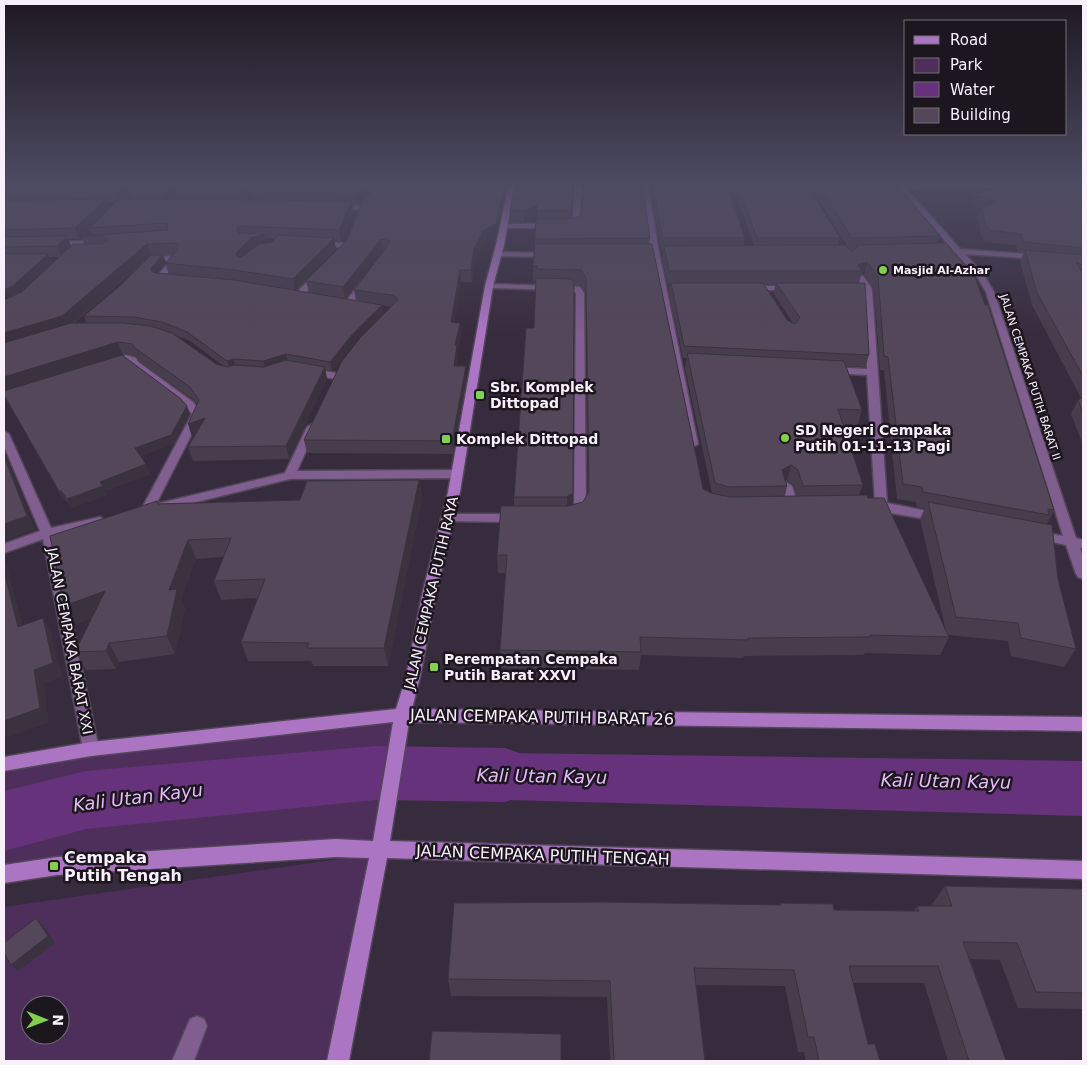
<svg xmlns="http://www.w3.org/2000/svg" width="1087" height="1065" font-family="'DejaVu Sans',sans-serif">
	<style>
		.green { fill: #4e2f5c; fill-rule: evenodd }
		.water { fill: #66327c }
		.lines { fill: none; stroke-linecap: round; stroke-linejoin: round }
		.river { fill: #66327c; fill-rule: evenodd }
		.lane-casing { stroke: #524758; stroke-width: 3 }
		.street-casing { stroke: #524758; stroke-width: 3 }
		.secondary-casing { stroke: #524758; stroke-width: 3 }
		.lane { fill: #805e8f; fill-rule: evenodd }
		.street { fill: #805e8f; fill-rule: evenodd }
		.secondary { fill: #ac75c4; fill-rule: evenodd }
		.wall { fill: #473d4d; fill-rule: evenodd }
		.shaded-wall { fill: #3a323e }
		.building { fill: #534759; stroke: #3a323e }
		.poi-dot { fill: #83d04e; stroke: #1c171e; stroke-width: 2 }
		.labels { text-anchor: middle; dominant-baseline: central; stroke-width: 5; stroke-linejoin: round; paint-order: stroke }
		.far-poi-label { font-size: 11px; font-weight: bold; fill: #f8f0fb; stroke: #1c171e; text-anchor: start }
		.far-street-label { font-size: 11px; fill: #f8f0fb; stroke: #1c171e }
		.poi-label { font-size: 14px; font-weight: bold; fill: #f8f0fb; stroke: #1c171e; text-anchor: start }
		.street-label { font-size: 14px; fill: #f8f0fb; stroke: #1c171e }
		.near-street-label { font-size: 16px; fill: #f8f0fb; stroke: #1c171e }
		.near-poi-label { font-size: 16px; font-weight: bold; fill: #f8f0fb; stroke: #1c171e; text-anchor: start }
		.near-water-label { font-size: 18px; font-style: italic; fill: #e4baf8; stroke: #1c171e }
	</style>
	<rect width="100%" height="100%" fill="#372c3d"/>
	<path class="green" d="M402 715 370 856 329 1061H4V907L361 856 4 875V764L91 749ZM30 1005H60V1035H30Z"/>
	<path class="water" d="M443 752 1083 761V816L439 798Z"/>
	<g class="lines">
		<path class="river" d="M375 746 505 748 527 756 536 775 527 794 505 802 375 800 86 829 4 851V791L86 771Z"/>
		<defs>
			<path id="lane" d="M786 482 792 486 799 508 797 511 793 512 787 508 780 486Z
				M197 1016 204 1019 207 1026 194 1061H172L190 1019Z"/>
			<path id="street" d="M576 184H582L579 226 567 228H504L500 226 504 224 572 223Z
				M642 184H648L658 247 698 444 693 447 688 444 650 247Z
				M896 184 1020 185 1017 187 906 188 960 249 1039 255 1043 257 1039 259 965 254 984 275 994 292 1076 538 1083 540V548H1080L1083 557V579L1078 577 1076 574 1066 545 1033 538 1031 535 1037 531 1063 536 986 292 978 278 956 253H933V249H952Z
				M336 205 360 206 363 208 360 210 334 208 333 207Z
				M87 241 88 243 84 245 54 246 50 244 54 242Z
				M315 242 345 243 349 245 345 247 318 246H315Z
				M495 252 551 253 555 255 551 257 498 256H495Z
				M177 256 181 258 165 276 174 277V281C169 282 159 282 155 278L170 261H153L149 264 145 262 151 257Z
				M316 273 323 275 301 298H295V294Z
				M857 276H863L872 289 887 503 942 514 944 517 942 520 938 521 872 510 866 506 868 503 875 502 867 375 832 373 827 370 832 367 867 369 864 289 856 278Z
				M362 280 369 282 351 306H345L344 304Z
				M486 284 569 286 580 287 584 293 586 509 582 518 575 520 569 516 574 509 576 293 569 290 489 288H486Z
				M748 286H791L795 288 791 290H748Z
				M126 355 136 358 138 362 193 402 202 414 156 504 285 473 307 427 312 424 317 427 297 471 457 470 463 474 457 478 290 479 156 512 143 513 141 510 192 414 185 406 129 362 111 366 106 363Z
				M311 369 336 373 341 376 336 379 308 374V370Z
				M4 431 9 434 51 528 100 517 106 521 104 524 54 536 99 749 97 754 91 756 85 754 83 749 43 539 4 553V544L40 531 4 446Z
				M447 514H515L521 518 515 522 443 521 441 518 443 515Z"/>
			<path id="secondary" d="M509 184H515L504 245 493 286 460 492 436 595 420 677 412 709 1083 717V731L409 722 390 841 1083 861V879L387 858 349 1061H327L369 858 336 857 57 875 4 883V865L57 857 336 839 373 841 393 722 91 756 4 771V757L91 742 396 709 406 677 422 595 448 492 485 286 496 245Z"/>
		</defs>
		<use href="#lane" class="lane-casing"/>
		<use href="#street" class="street-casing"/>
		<use href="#secondary" class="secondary-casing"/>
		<use href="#lane" class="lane"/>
		<use href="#street" class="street"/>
		<use href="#secondary" class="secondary"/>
	</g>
	<path class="wall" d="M4 184H257L244 200H254L252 192 258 184H507L496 235 485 241 475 260 472 282H461L454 322 460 323 461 335 458 351V358L457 366 466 379 453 454 307 453 304 440 391 307 382 305 383 314 354 344 332 371 325 370 327 379 289 459 193 461 188 447 194 437H192L197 404 194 400 139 361 136 356 122 354 95 363 190 414 174 444 140 456 150 474 105 491 107 495 71 508 66 500 64 501 4 395ZM128 193 130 199H121L123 197ZM175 193 177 200H167ZM368 195 347 240 306 281 309 293 345 299 383 250H384L354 290 356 301 296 291 336 249 334 241H341L353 212 352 204H357ZM107 202H116L109 209ZM90 229 92 235 83 236ZM82 237 84 244 71 246 68 239H79ZM265 238H275L273 242 266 243ZM163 255H173L166 262ZM49 257H59L52 264ZM148 258 120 286 84 316 86 323H74ZM165 263 169 274 157 273ZM175 335 190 341 225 367 216 364Z
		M574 184 571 218 650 238 649 244 703 489 712 493 685 368 687 358H683L669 294 670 284H668L662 258 663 249H661L650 184H727L745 238 744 245H754L732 184H807L840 238 838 245 848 247 809 184H896L940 236 937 243 1054 510 1047 524 1058 579 1076 649 1064 667 1011 656 1008 641 948 635 949 637 940 655 865 653 864 655 744 656 743 658 641 655 639 670 501 668 500 650 506 573H498L497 555 514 506V497L534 328 536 281H533V266L537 215 524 222H510V211ZM864 274 874 289 880 370H884L897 499 916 502 917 507 925 508 920 519 946 631 859 495 863 485 843 425H858L862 410 846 366 865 367 869 355 859 283 861 275ZM764 284H775L774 294 793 323 787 320ZM574 285H580L586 293 588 493 583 502 572 505ZM787 480 794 485 797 496H785L787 486 786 481Z
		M1083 184V445L1071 414 1078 400 1081 398 1032 305 1020 261 1024 253H1018L1016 245 984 242 981 234 978 218 981 209 971 205 975 195Z
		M419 480 422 498 388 666H313L311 661H248L241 642 257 598 221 600 214 581 223 557 196 559 181 599 185 608 175 654 119 662 116 669 86 670 75 652 92 618 75 624 158 504 300 500Z
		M945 886 1083 889V1009L1018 1008 1000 960 970 959 1006 1060 948 1061 924 983H853L868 1044 880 1061H806L804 1052H798L785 986 696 985 705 1061H610L607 997 451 996 448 979 779 905 780 903 834 910 914 911 917 906H933L932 904Z"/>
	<path class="shaded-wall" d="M123 184H137L127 192 128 193 118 202 115 192Z
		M170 184H185L175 192V193L164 202 161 192Z
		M246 184H257L242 202 240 192Z
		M368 184H382L357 204 356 194Z
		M505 184H507L496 235 485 241 475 260 472 282 471 270 474 249Z
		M573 184H574L570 221 571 210Z
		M106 199 109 210 90 228V229L83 236H81L82 237 79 239 75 228Z
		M352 201 353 212 341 241 339 230Z
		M537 205V215L524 222V211Z
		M264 234 267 246 239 265 236 253 251 238Z
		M67 236 71 247 61 257 57 246Z
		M334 238 336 249 295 291 293 279Z
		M381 239 383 250 345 299 343 287Z
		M147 244 151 255 67 328 4 348V333Z
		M48 254 52 265 19 297 4 304V290Z
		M163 255 166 263 154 277V280L151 268Z
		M867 262 864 274 861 275 862 271 858 265Z
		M460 270 461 282 452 335 451 322Z
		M382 305 383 314 354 344 332 371 330 362 352 335Z
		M460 323 461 335 458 351V358L455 378 454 366 455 345Z
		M118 342 122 354 4 392V377Z
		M286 354 288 363 266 370 263 361Z
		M233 359 236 368 230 370 227 361Z
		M466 366V379L453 454 452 441Z
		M325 367 327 379 289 459 286 446Z
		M187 406 190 414 174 444 139 457 135 448Z
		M205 418 209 431 192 437 188 424Z
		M4 450 35 530 4 541Z
		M146 464 150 474 105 491 107 495 71 508 67 499 100 482Z
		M791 465 787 480 778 485 782 470Z
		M419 480 422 498 388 666 384 648Z
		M59 491H61L66 500 64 501Z
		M573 493 572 509 567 512V497Z
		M188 540 196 559 181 599 185 608 175 654 167 636 169 590Z
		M4 554V555L27 641 18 627 4 571Z
		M105 591 115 610 75 624 64 606Z
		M43 618 52 632 62 677 44 684 49 722 9 737 8 735 4 737V721Z
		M109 643 119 662 116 669 106 651Z
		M36 918 43 925 55 943 18 971 11 965Z"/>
	<path class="building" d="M4 184H123L115 192 4 194Z
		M134 184H170L161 192H127Z
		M183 184H246L240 192H175Z
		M258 184H368L356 194 252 192Z
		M381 184H505L496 224 484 230 474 249 471 270H460L451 322 460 323 455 345H457L454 366H466L452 441 304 440 342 361 360 338 397 301V298L392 295 354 290 391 241 381 239 343 287 306 281 347 240 363 200Z
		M515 184H573L571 210 537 211V205L524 211H510Z
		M583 184H642L650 238 535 239 536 219H567L581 216Z
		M653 184H727L745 238H662Z
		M737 184H807L840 238H757Z
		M818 184H896L940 236 852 238Z
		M1003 184H1083V248L1023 242 1021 234 988 230 985 223 982 208 996 202 975 195Z
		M106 199 75 228 4 230V201Z
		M119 199 352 201 339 230 238 226 237 231 239 233 264 234 251 238 236 253V256L240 258 259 244 273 242 278 235 334 238 293 279 234 270 165 263 178 250V243L147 244 62 316 4 333V300L22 292 73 244H102L108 240 102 236H81L168 230 167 223 90 228Z
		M67 236 57 246 4 247V237Z
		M946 243 975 277 985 305H988L1054 510 1048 509 1049 515 923 492 922 487 903 484 888 357 884 356 878 276 867 262 858 265 862 271H669L664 246 845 245 852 251 857 248V245Z
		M535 244H652L703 489 711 493 730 497 867 495 868 498H884L949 637 870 635 871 637 748 638V640L640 637 641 652 500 650 507 555H497L501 506H568L583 502 589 491 586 278 581 270 537 269V266H533Z
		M1025 250 1083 255V265L1076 262 1083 273V376L1037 293Z
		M4 254H48L13 286 4 290Z
		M151 255H163L151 268V271L156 273 234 280 382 305 352 335 330 362 286 354 263 361 233 359 227 361 187 332 162 322 134 317 84 316 120 286Z
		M536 278 569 279 574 281 573 493 567 497H514L526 328H534Z
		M671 283H763L787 320 795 324 800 318 776 283H865L869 355 684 346Z
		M71 323H123L150 326 172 333 216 364 227 367 234 365 264 367 286 360 325 367 286 446 188 447 205 418 188 424 199 400 190 387 135 348 132 344 118 342 4 377V343Z
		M687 353 844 361 862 410 838 409 863 485 803 486 798 470 791 465 782 470 787 486 729 487 715 483Z
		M122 355 181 399 187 406 171 435 135 448 146 464 100 482 103 486 67 499 61 491H59L4 395V391Z
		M1083 397V413L1078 400Z
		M4 456 27 516 4 524Z
		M419 480 384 648H307L309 643 241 642 265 579 214 581 231 538 188 540 169 590 177 589 167 636 109 643 106 651 75 652 105 591 64 606 50 536 157 501 158 504 300 500 307 481Z
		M928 502 1052 525 1058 579 1076 649 1021 638 1018 623 956 617Z
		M4 571 18 627 43 618 53 663 34 670 40 708 4 721Z
		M945 886 1083 889V993L1036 992 1017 943 963 942 1006 1060H1062L1063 1061H943H969L938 966H849L868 1044H875L880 1061H819L814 1037H808L794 970 694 968 705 1061H614L610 981 448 979 454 903 603 902 781 905 780 903 833 904 834 910 919 911 917 906H952Z
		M36 918 48 936 11 965 4 953V943Z
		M432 1031 561 1034V1061H429Z"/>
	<linearGradient id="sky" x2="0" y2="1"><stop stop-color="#1e1822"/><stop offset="0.55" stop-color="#4d4b62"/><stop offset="1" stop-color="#4d4b62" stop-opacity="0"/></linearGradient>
	<rect width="1087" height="333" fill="url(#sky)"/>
	<g class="poi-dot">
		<circle cx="883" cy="270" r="5"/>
		<rect x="475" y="390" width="10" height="10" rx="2.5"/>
		<circle cx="785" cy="438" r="5"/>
		<rect x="441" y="434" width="10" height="10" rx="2.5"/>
		<rect x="429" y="662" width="10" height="10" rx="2.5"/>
		<rect x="49" y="861" width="10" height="10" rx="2.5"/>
	</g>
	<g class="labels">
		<g class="far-poi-label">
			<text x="893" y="270">Masjid Al-Azhar</text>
		</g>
		<g class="far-street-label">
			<text transform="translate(1030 377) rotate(72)">JALAN CEMPAKA PUTIH BARAT II</text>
		</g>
		<g class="poi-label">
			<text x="490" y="387">Sbr. Komplek<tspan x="490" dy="16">Dittopad</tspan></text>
			<text x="795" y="430">SD Negeri Cempaka<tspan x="795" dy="16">Putih 01-11-13 Pagi</tspan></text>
			<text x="456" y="439">Komplek Dittopad</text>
			<text x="444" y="659">Perempatan Cempaka<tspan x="444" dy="16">Putih Barat XXVI</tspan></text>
		</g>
		<g class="street-label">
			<text transform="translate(431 593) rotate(-77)">JALAN CEMPAKA PUTIH RAYA</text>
			<text transform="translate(70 641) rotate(79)">JALAN CEMPAKA BARAT XXI</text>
		</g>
		<g class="near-street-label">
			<text transform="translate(542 717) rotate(1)">JALAN CEMPAKA PUTIH BARAT 26</text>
			<text transform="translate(543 855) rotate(2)">JALAN CEMPAKA PUTIH TENGAH</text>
		</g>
		<g class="near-poi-label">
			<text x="64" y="857">Cempaka<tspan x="64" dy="18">Putih Tengah</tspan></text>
		</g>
		<g class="near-water-label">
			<text transform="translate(542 776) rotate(1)">Kali Utan Kayu</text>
			<text transform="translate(946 781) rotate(1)">Kali Utan Kayu</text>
			<text transform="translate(138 797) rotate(-7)">Kali Utan Kayu</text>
		</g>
	</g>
	<rect width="1087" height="1065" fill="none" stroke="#f8f0fb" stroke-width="10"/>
	<rect x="904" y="20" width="162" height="115" fill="#1c171e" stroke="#746e76"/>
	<rect x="914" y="36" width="25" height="8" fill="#ac75c4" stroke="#746e76"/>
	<text x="950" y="45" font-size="15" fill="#f8f0fb">Road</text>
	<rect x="914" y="58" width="25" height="15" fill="#4e2f5c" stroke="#746e76"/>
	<text x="950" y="70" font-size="15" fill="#f8f0fb">Park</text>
	<rect x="914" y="82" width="25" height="15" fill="#66327c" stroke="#746e76"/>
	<text x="950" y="95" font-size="15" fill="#f8f0fb">Water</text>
	<rect x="914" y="108" width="25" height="15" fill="#534759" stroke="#746e76"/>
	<text x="950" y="120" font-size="15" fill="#f8f0fb">Building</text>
	<g transform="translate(45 1020) rotate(91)"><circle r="24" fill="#1c171e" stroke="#746e76"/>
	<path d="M0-4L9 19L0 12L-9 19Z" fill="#83d04e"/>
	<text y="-8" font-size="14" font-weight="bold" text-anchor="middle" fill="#f8f0fb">N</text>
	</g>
</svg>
